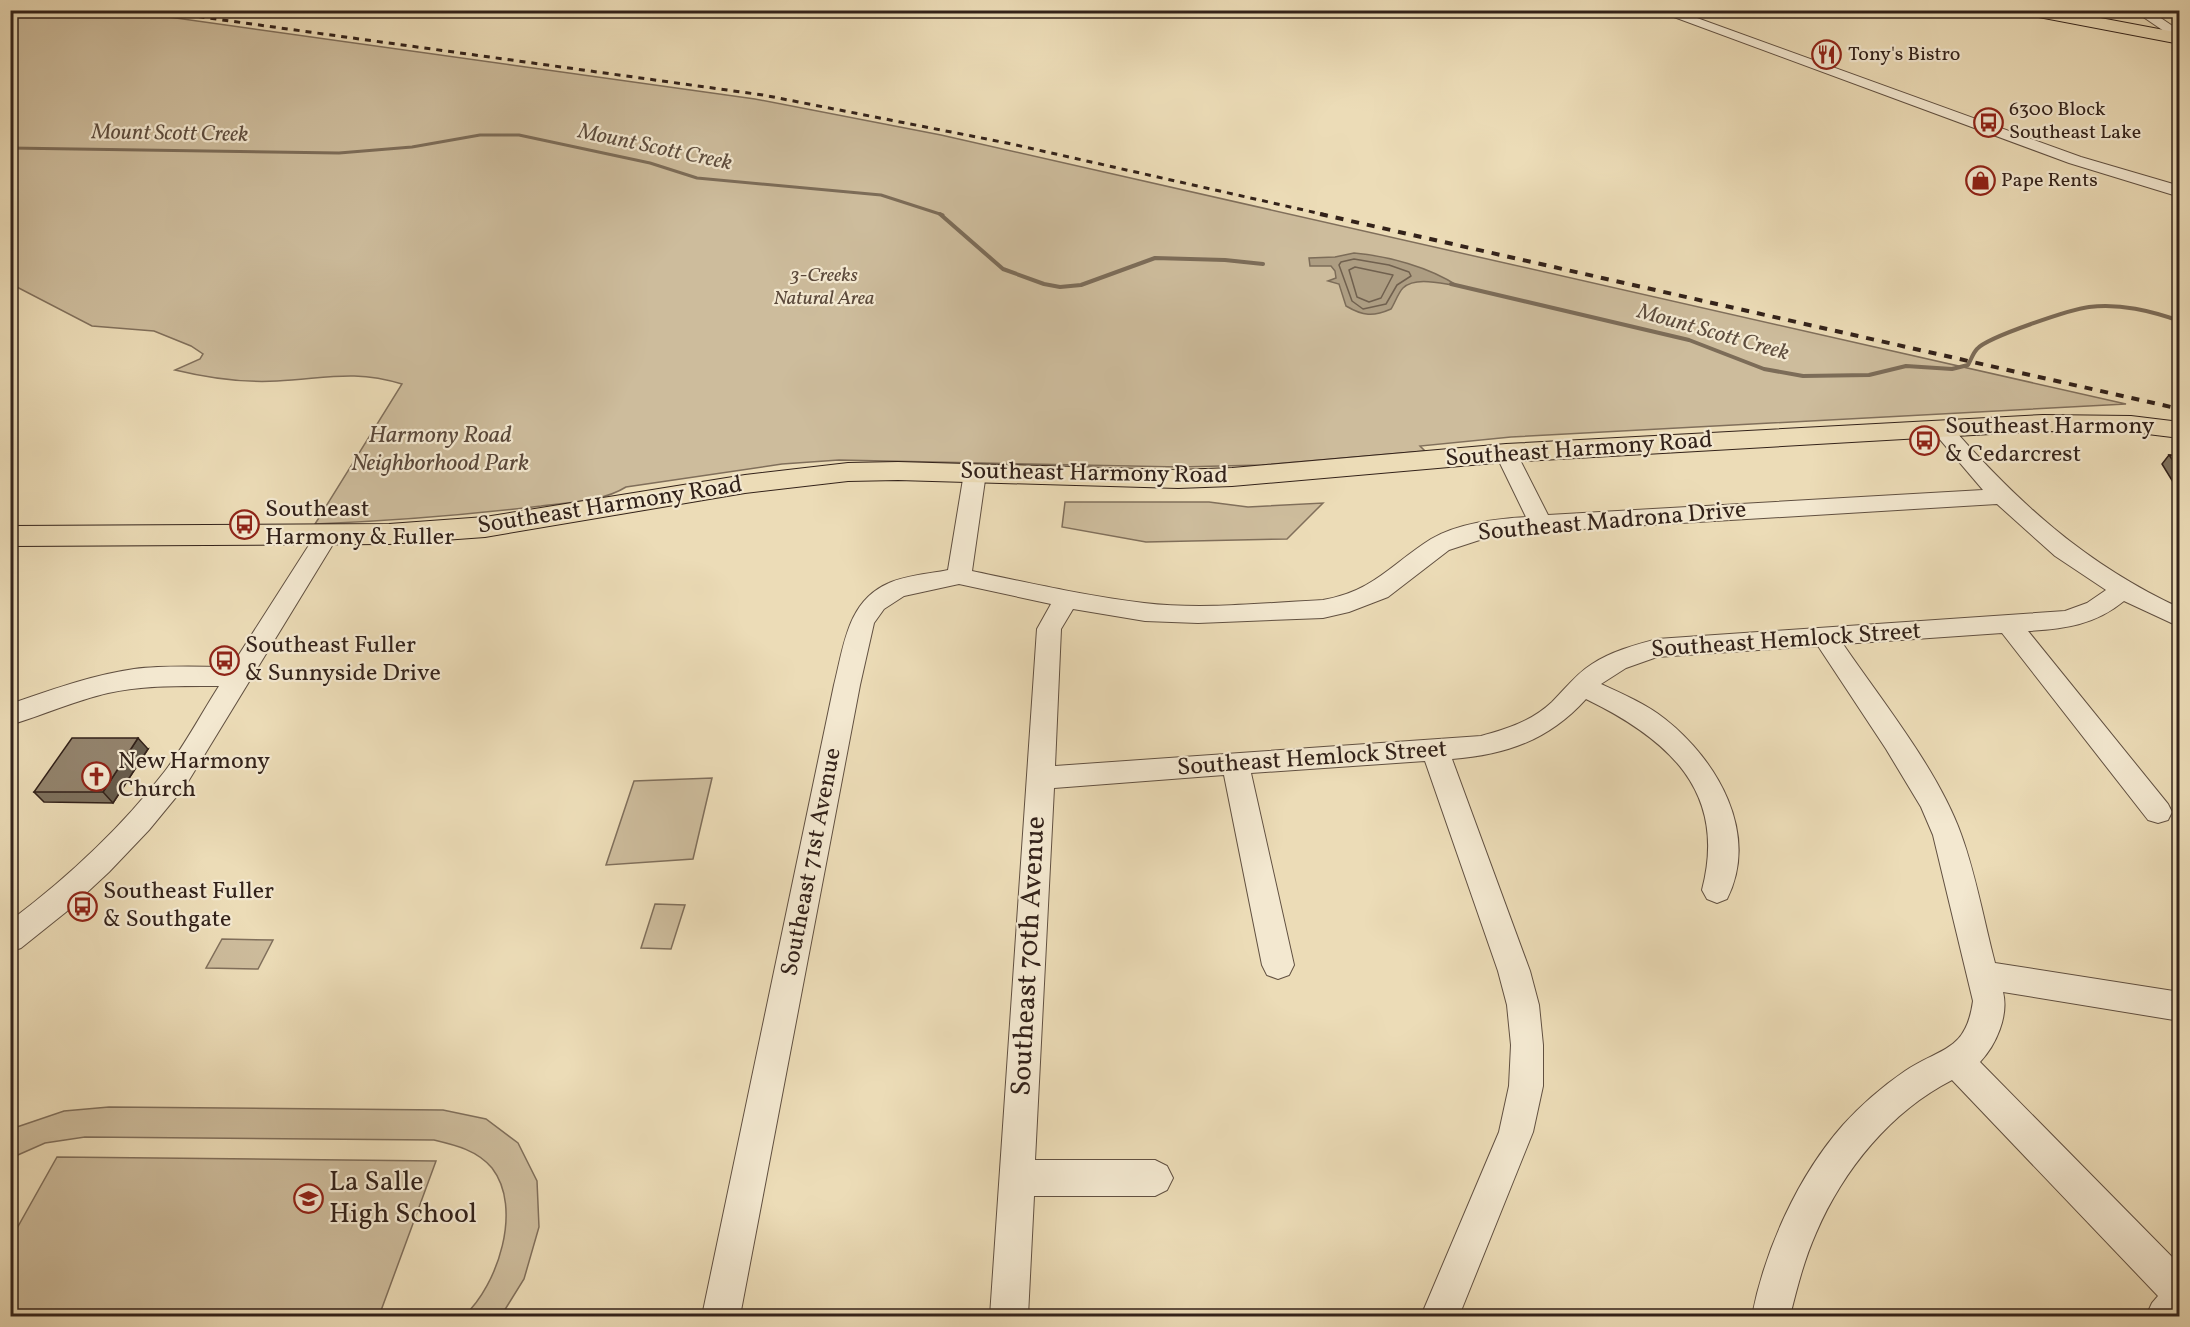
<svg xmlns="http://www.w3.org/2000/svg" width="2190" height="1327" font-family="Vollkorn,serif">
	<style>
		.green { fill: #cdbc9c; stroke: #806f5b; stroke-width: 1.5 }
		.water { fill: #ad9d82; stroke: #7c6c58; stroke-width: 1.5 }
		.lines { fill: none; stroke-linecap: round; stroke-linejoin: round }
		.shore { stroke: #70604e; stroke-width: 1.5 }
		.stream-far1 { stroke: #7c6c58; stroke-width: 3 }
		.stream { stroke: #7c6c58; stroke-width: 4 }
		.minor-casing { stroke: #615041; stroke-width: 2 }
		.major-casing { stroke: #33221a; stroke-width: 2 }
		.highway-casing { stroke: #33221a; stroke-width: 2 }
		.minor { fill: #f3e8d0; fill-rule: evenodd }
		.major { fill: #ecdcb7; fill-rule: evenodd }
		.highway { fill: #ecdcb7; fill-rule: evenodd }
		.rail-far1 { stroke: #33221a; stroke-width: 3; stroke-dasharray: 6 6; stroke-linecap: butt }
		.rail { stroke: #33221a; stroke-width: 4; stroke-dasharray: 8 8; stroke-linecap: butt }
		.wall { fill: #7e715d; stroke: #33221a; stroke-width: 1.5 }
		.shaded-wall { fill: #675c4c; stroke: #33221a; stroke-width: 1.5 }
		.building { fill: #93836c; stroke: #33221a; stroke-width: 1.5 }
		.labels { text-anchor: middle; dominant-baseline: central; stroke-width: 4.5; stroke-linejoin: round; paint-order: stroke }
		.far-poi-label { font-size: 20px; fill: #33221a; stroke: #f3e8d0; text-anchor: start }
		.far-park-label { font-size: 20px; font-style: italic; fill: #5a483a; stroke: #f3e8d0 }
		.far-water-label { font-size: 22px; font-style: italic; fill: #5e4d3e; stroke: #f3e8d0 }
		.poi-label { font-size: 24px; fill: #33221a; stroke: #f3e8d0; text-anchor: start }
		.park-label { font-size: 24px; font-style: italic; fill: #5a483a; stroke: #f3e8d0 }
		.street-label { font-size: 24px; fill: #33221a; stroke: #f3e8d0 }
		.near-street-label { font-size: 28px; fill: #33221a; stroke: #f3e8d0 }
		.near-poi-label { font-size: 28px; fill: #33221a; stroke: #f3e8d0; text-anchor: start }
	</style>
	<rect width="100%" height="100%" fill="#ecdcb7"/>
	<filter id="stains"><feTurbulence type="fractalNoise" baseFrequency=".00333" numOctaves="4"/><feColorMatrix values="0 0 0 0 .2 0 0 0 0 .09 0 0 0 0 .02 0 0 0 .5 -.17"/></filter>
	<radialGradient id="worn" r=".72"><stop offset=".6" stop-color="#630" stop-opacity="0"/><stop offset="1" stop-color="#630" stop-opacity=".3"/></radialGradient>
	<path class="green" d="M10 11H126L755 99 941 135 2126 404 1511 437 1420 446 1425 451 1262 465 1180 467 839 460 782 464 626 487C602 502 568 502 541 506 466 515 391 521 315 524L402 384C353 369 324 379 277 381 242 383 208 378 175 370L200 359 203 354 191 346 154 331 92 326 11 284Z
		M1065 502H1209L1248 507 1323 503 1287 539 1146 542 1062 527Z
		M712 778 693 859 606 865 634 781Z
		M655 904 685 905 671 949 641 948Z
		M222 939 273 940 258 969 206 968Z
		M109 1107 443 1110 486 1119 518 1143 537 1181 539 1227 524 1279 501 1316H464C498 1285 523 1208 492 1168 477 1150 455 1145 434 1140L85 1137 45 1143 11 1158V1130L14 1128 64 1111Z
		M57 1157 436 1161 379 1316H11V1239Z"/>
	<path class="water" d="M1354 253C1388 256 1429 267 1458 286 1442 284 1416 276 1403 288 1398 293 1395 303 1391 309 1373 317 1363 316 1346 306L1339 284 1328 281 1336 278 1335 271 1331 266H1310L1309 258 1335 257Z"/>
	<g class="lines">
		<path class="shore" d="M1354 259 1389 265 1409 272 1411 276 1397 285 1386 304 1363 309 1352 301 1339 265 1341 262Z
			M1355 267 1393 275 1381 298 1369 302 1357 297 1349 270Z"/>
		<path class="stream-far1" d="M10 148 339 153 412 147 480 135H519L650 163 697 178 881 195 943 215"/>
		<path class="stream" d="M940 214 1003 269 1044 284 1060 287 1081 285 1155 258 1225 260 1263 264
			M1451 284 1689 340 1764 369 1803 376 1869 375 1906 366 1952 369 1968 365C1971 360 1973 353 1977 349 1987 337 2072 309 2089 307 2120 303 2151 311 2180 321"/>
		<defs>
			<path id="minor" d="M1655 10H1675L2081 157 2180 186V197L2069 163Z
				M2133 10H2149L2180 31V42Z
				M1942 423 1949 424C2017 502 2085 564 2180 608V627L2124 601C2095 625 2064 629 2028 631L2168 804 2172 812 2168 820 2158 823 2148 820 2002 633 1843 644C1882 701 1938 770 1961 834 1976 875 1984 921 1995 963L2180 992V1021L2003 992C2009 1016 1996 1045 1980 1062L2180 1265V1316H2146L2152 1303 2158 1296 1952 1080C1891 1111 1843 1170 1816 1233 1804 1260 1797 1288 1790 1316H1752C1765 1249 1798 1176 1843 1125 1861 1105 1883 1086 1905 1071 1941 1047 1966 1052 1973 1001L1933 835 1921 807 1886 749 1818 646 1657 657 1626 668 1601 684C1623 694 1646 704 1665 719 1717 760 1760 833 1727 899L1717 903 1707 899 1702 890C1728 791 1668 739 1586 699 1549 740 1506 755 1452 759L1530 971 1539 1005 1543 1045V1086L1533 1132 1459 1316H1421L1499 1132 1509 1086 1511 1045 1507 1005 1498 971 1425 761 1251 773 1294 965 1289 975 1278 979 1267 975 1262 965 1224 775 1054 788 1035 1160H1155L1167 1166 1173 1178 1167 1190 1155 1196H1034L1028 1316H990L1037 629 1051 604 959 584 904 596 884 609 874 623 860 685 740 1316H702L834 685C844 646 847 601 889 583 906 575 929 574 948 570L964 473 967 468 975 466 983 468 986 473 972 571C1029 583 1086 596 1144 603 1202 610 1264 603 1323 600 1374 591 1391 564 1431 539 1459 523 1495 519 1526 517L1495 453 1498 448 1506 446 1514 448 1548 515 1983 490 1931 429 1935 424ZM1997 504 2055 556 2106 590 2087 603 2065 611 1657 639C1635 645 1612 651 1592 664 1576 674 1565 689 1552 702 1532 721 1507 729 1481 736L1055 766 1061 629 1073 609 1145 621 1198 623 1323 618 1349 612 1388 597 1449 550 1498 534Z
				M326 528 334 531 338 536 186 785 149 830 109 872 66 912 21 948 10 952V921C67 878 121 828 165 771 185 745 201 714 219 686 182 686 144 685 108 693 74 701 43 715 10 725V704C51 690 92 675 134 669 166 665 199 667 231 667L318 531Z"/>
			<path id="major" d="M2043 415 2131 416 2180 422V438L2131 432 2043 431 1506 462 1232 486 1178 488 898 480 848 481 745 493 485 537 389 544 10 546V526L389 524 485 517 745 475 848 463 898 462 1178 470 1232 468 1506 444Z"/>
			<path id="highway" d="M2020 10H2058L2180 33V44L2028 15Z"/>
		</defs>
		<use href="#minor" class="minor-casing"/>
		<use href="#major" class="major-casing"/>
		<use href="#highway" class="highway-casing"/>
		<use href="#minor" class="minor"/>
		<use href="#major" class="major"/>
		<use href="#highway" class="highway"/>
		<path class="rail-far1" d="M151 10 763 95 1007 143 1326 215"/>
		<path class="rail" d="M1320 214 2180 409"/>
	</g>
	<path class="wall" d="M2169 455 2180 456V482H2173L2162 464Z
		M148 749 113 803 44 802 34 792Z"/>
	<path class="shaded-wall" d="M138 738 148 749 113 803 103 792Z"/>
	<path class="building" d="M2169 455 2180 456V471Z
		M72 738H138L103 792H34Z"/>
	<defs>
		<symbol id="restaurant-ring" viewBox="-11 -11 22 22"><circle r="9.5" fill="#f3e8d0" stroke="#8f2418" stroke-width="1.5"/><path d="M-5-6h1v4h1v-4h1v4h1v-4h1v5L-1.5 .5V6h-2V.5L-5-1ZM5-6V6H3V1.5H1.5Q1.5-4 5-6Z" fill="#8f2418"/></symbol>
		<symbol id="bus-ring" viewBox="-11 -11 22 22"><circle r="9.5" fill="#f3e8d0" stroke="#8f2418" stroke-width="1.5"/><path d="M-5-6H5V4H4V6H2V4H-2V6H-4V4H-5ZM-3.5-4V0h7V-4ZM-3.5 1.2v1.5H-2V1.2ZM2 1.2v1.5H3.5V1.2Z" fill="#8f2418"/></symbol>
		<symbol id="shop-ring" viewBox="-11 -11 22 22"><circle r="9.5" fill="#f3e8d0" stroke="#8f2418" stroke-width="1.5"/><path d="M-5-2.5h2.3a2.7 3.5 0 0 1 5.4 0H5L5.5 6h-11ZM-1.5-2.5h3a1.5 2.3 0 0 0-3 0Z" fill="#8f2418"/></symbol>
		<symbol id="church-ring" viewBox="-11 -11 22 22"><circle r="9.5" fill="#f3e8d0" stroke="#8f2418" stroke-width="1.5"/><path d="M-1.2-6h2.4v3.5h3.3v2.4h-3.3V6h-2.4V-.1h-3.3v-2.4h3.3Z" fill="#8f2418"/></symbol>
		<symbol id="school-ring" viewBox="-11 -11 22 22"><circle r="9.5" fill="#f3e8d0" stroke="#8f2418" stroke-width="1.5"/><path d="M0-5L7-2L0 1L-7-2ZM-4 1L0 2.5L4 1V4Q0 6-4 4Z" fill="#8f2418"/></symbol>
	</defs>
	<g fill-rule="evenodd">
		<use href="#restaurant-ring" x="1810" y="38" width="33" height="33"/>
		<use href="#bus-ring" x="1972" y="106" width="33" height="33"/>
		<use href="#shop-ring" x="1964" y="164" width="33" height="33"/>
		<use href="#bus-ring" x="1908" y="424" width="33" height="33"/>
		<use href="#bus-ring" x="228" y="508" width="33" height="33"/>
		<use href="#bus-ring" x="208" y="644" width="33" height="33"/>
		<use href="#church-ring" x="80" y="760" width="33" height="33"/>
		<use href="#bus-ring" x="66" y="890" width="33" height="33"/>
		<use href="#school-ring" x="292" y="1182" width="33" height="33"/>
	</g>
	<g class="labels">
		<g class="far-poi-label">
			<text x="1848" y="55">Tony's Bistro</text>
			<text x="2009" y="110">6300 Block<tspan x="2009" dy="23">Southeast Lake</tspan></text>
			<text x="2001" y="181">Pape Rents</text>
		</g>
		<g class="far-park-label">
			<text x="824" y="276">3-Creeks<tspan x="824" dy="23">Natural Area</tspan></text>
		</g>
		<g class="far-water-label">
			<text transform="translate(170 134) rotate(1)">Mount Scott Creek</text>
			<text transform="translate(655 148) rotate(12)">Mount Scott Creek</text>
			<text transform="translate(1713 333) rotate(16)">Mount Scott Creek</text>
		</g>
		<g class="poi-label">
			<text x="1945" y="427">Southeast Harmony<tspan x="1945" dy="28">&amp; Cedarcrest</tspan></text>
			<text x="265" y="510">Southeast<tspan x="265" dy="28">Harmony &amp; Fuller</tspan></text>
			<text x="245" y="646">Southeast Fuller<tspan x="245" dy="28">&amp; Sunnyside Drive</tspan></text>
			<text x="118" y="762">New Harmony<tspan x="118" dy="28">Church</tspan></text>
			<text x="103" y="892">Southeast Fuller<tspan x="103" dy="28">&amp; Southgate</tspan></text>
		</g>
		<g class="park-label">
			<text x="440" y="436">Harmony Road<tspan x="440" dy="28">Neighborhood Park</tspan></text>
		</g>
		<g class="street-label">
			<text transform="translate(1579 450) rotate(-4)">Southeast Harmony Road</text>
			<text transform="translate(1094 474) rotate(1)">Southeast Harmony Road</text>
			<text transform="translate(610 506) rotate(-9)">Southeast Harmony Road</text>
			<text transform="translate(1612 522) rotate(-5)">Southeast Madrona Drive</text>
			<text transform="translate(1786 641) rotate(-4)">Southeast Hemlock Street</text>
			<text transform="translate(1312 759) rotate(-4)">Southeast Hemlock Street</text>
			<text transform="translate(812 862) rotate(-79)">Southeast 71st Avenue</text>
		</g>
		<g class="near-street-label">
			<text transform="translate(1029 956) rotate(-87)">Southeast 70th Avenue</text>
		</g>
		<g class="near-poi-label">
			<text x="329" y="1182">La Salle<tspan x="329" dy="32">High School</tspan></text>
		</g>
	</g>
	<rect width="2190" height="1327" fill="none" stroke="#ecdcb7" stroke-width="36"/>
	<rect x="12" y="12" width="2166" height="1303" fill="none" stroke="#33221a" stroke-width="3"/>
	<rect x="18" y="18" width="2154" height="1291" fill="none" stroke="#33221a" stroke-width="1.5"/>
	<rect width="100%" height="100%" filter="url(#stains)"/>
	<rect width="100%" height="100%" fill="url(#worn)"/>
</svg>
